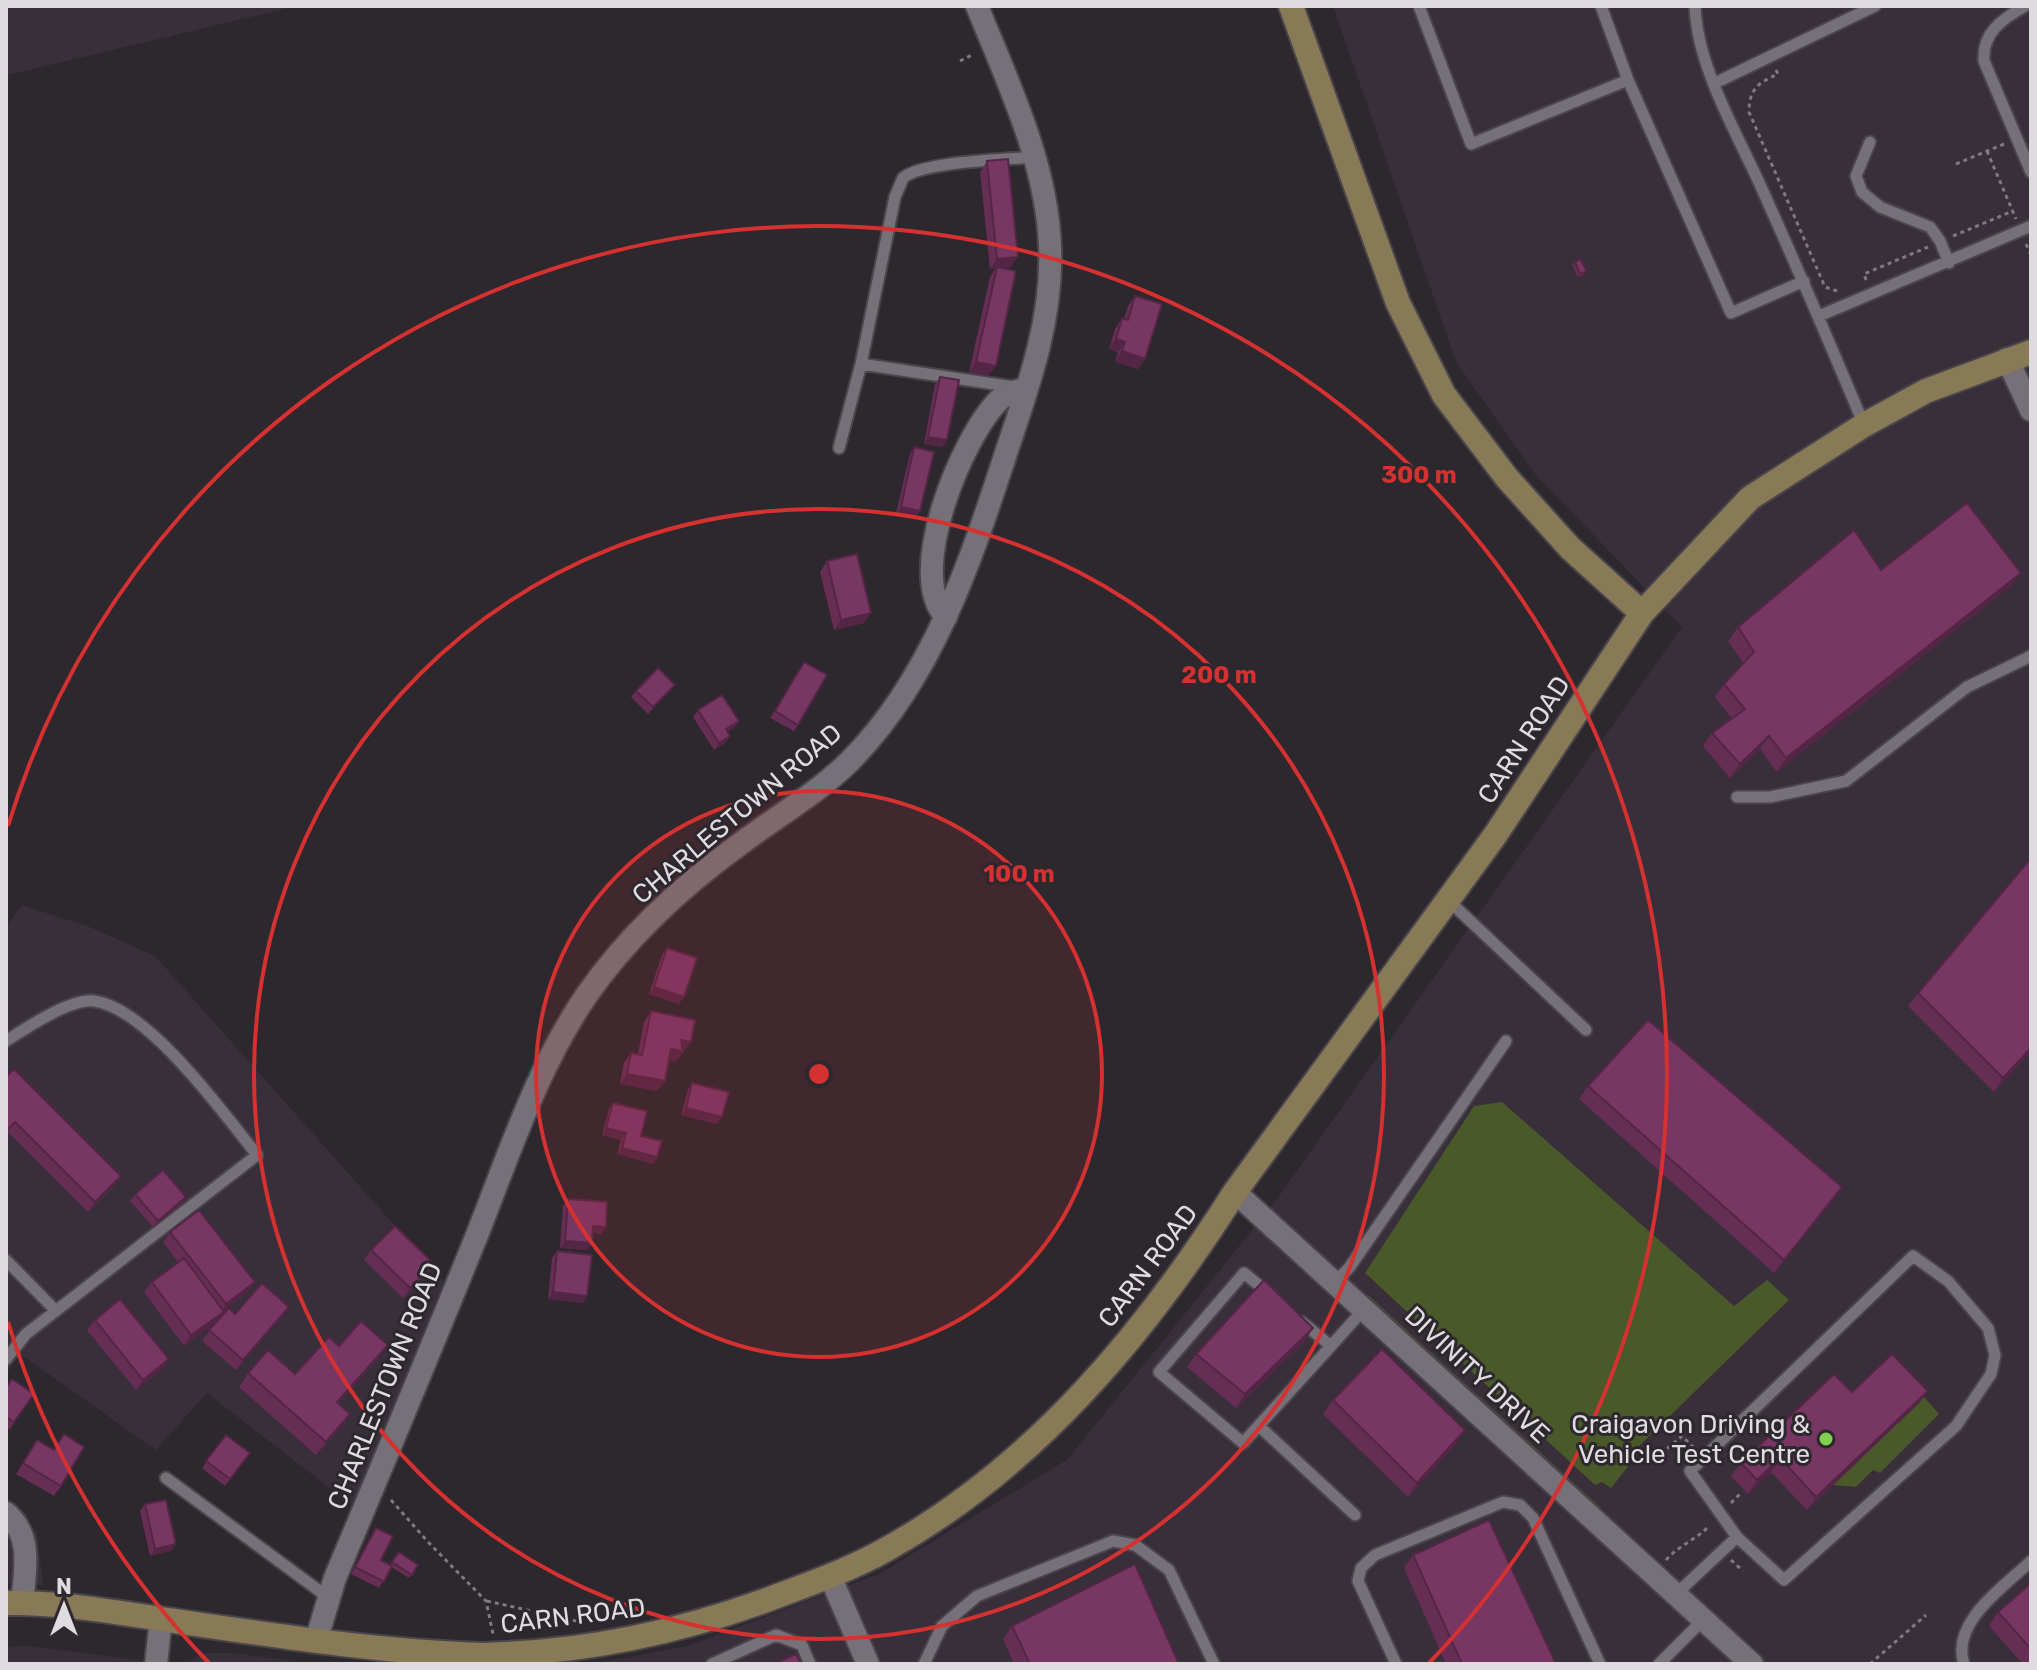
<svg xmlns="http://www.w3.org/2000/svg" width="2037" height="1670" font-family="Rubik,sans-serif">
	<style>
		.built { fill: #382f3a }
		.green { fill: #495929 }
		.lines { fill: none; stroke-linecap: round; stroke-linejoin: round }
		.lane-casing { stroke: #4a454b; stroke-width: 15 }
		.street-casing { stroke: #4a454b; stroke-width: 26 }
		.secondary-casing { stroke: #4a454b; stroke-width: 28 }
		.path { stroke: #7e7a7f; stroke-width: 3; stroke-dasharray: 4 4; stroke-linecap: butt }
		.lane { stroke: #767078; stroke-width: 11 }
		.street { stroke: #767078; stroke-width: 22 }
		.secondary { stroke: #887a56; stroke-width: 24 }
		.secondary-bridge-casing { stroke: #4a454b; stroke-width: 28; stroke-linecap: butt }
		.secondary-bridge { stroke: #887a56; stroke-width: 24 }
		.wall { fill: #672e55 }
		.shaded-wall { fill: #542645 }
		.building { fill: #783663; stroke: #542645; stroke-width: 2 }
		.ring { fill: none; stroke: #d63131; stroke-width: 4 }
		.poi-dot { fill: #81d050; stroke: #2d272e; stroke-width: 3 }
		.labels { text-anchor: middle; dominant-baseline: central; stroke-width: 6; stroke-linejoin: round; paint-order: stroke }
		.street-label { font-size: 26px; fill: #dfdce0; stroke: #2d272e }
		.poi-label { font-size: 26px; fill: #dfdce0; stroke: #2d272e; text-anchor: end }
		.centre { fill: #d63131; stroke: #2d272e; stroke-width: 4 }
		.ring-label { font-size: 24px; text-anchor: middle; font-weight: bold; fill: #d63131; stroke: #2d272e; stroke-width: 6; stroke-linejoin: round; paint-order: stroke }
	</style>
	<rect width="100%" height="100%" fill="#2d272e"/>
	<path class="built" d="M6 6H297L8 75Z
		M1333 6H2031V1664H591L688 1646 879 1574 1068 1459 1277 1199 1682 627 1535 474 1456 362Z
		M22 905 90 927 155 956 444 1281 353 1506 207 1393 156 1450 20 1354 6 1374V926Z
		M6 1502 27 1519 37 1533 43 1585 6 1584Z
		M28 1646 168 1664H6V1647Z
		M203 1653H233L314 1664H185Z"/>
	<path class="green" d="M1502 1102 1734 1306 1767 1280 1789 1300 1638 1447 1634 1459 1611 1488 1602 1482 1595 1485 1365 1273 1474 1106Z
		M1368 1295 1601 1508 1596 1507 1366 1297Z
		M1924 1397 1939 1414 1880 1473 1873 1470 1856 1487 1833 1485Z"/>
	<g class="lines">
		<defs>
			<path id="lane" d="M1419 6 1471 144 1628 80
				M1601 6 1628 80 1731 313 1804 281
				M1695 6C1697 67 1737 133 1762 189 1797 267 1831 346 1864 425
				M2025 6C2002 19 1982 33 1984 61L2031 172
				M1715 83 1875 6
				M1870 142 1856 176 1862 192 1880 207 1930 227 1940 241 1949 263
				M1819 316 2031 226
				M861 364 1014 387
				M839 448 861 364 895 197 903 178C923 161 1006 160 1034 157
				M1737 797H1770L1846 781 1967 687 2031 656
				M1448 900 1586 1030
				M6 1041C26 1028 71 998 94 1001 148 1008 224 1114 257 1155L26 1334 6 1359
				M6 1260 56 1311
				M1334 1283 1349 1268 1506 1041
				M1271 1295 1244 1273 1159 1372 1243 1443 1331 1346
				M1302 1322 1331 1346 1364 1309
				M1259 1426 1355 1515
				M166 1478 329 1598
				M1675 1595 1737 1537 1784 1580 1956 1426 1991 1374 1995 1355 1988 1328 1948 1281 1913 1256 1690 1471 1737 1537
				M712 1664 776 1635 802 1645 810 1664
				M924 1664 942 1626 977 1596 1113 1541 1135 1545 1169 1570 1214 1664
				M1396 1664 1358 1581 1361 1568 1375 1555 1503 1502 1520 1505 1533 1518 1600 1664
				M1659 1664 1703 1620
				M1964 1664C1950 1622 2005 1586 2031 1561"/>
			<path id="street" d="M2007 359 2031 410
				M946 617C905 574 962 437 999 400 1007 393 1017 391 1027 388
				M1235 1192 1752 1664
				M6 1513C33 1536 25 1570 22 1603
				M830 1576 868 1664
				M316 1641 335 1578C383 1464 431 1349 477 1235 509 1154 537 1068 586 996 627 937 682 886 740 844 776 817 816 794 849 762 933 678 971 560 1007 450 1029 385 1053 317 1050 247 1047 163 1008 83 977 6
				M156 1664 161 1619"/>
			<path id="secondary" d="M1291 6 1398 303 1444 395 1507 478 1570 548 1642 613
				M6 1603C63 1602 119 1613 175 1621 278 1636 380 1652 484 1655
				M504 1654C595 1650 678 1632 764 1601 806 1585 848 1571 887 1549 1035 1466 1145 1334 1235 1192L1496 834 1642 613 1750 498 1864 425 1926 391 2031 352"/>
		</defs>
		<use href="#lane" class="lane-casing"/>
		<use href="#street" class="street-casing"/>
		<use href="#secondary" class="secondary-casing"/>
		<path class="path" d="M960 61 974 54
			M1776 70 1778 74C1758 83 1749 89 1749 112L1825 287 1837 291
			M1987 151 2016 219
			M1956 164 2004 144
			M1953 236 2013 211
			M2026 244 2031 255
			M1866 280 1864 274 1928 247
			M1655 1459 1682 1436 1695 1449
			M391 1500 429 1543 486 1601 493 1634
			M1731 1503 1742 1492
			M1666 1560C1679 1545 1696 1540 1709 1526
			M1731 1560 1743 1571
			M487 1601 585 1623
			M1870 1664 1926 1615"/>
		<use href="#lane" class="lane"/>
		<use href="#street" class="street"/>
		<use href="#secondary" class="secondary"/>
		<defs>
			<path id="secondary-bridge" d="M484 1655 504 1654"/>
		</defs>
		<use href="#secondary-bridge" class="secondary-bridge-casing"/>
		<use href="#secondary-bridge" class="secondary-bridge"/>
	</g>
	<path class="wall" d="M987 161 1011 267 1001 268 988 376 969 372 990 277 996 268 990 269 980 172Z
		M1575 262 1585 274 1578 277 1572 265Z
		M1135 296 1145 359 1138 369 1115 362 1118 352 1109 349 1115 329 1122 318 1124 319 1128 306Z
		M940 377 943 447 924 444 935 384Z
		M914 447 916 518 896 513 910 454Z
		M827 561 864 623 834 630 820 572Z
		M1881 570 2011 586 1777 772 1760 749 1730 778 1703 746 1712 733 1732 719 1715 697 1724 684 1744 664 1728 641 1738 627Z
		M804 662 798 725 794 731 770 718Z
		M675 685 670 691 648 714 631 697 636 691Z
		M698 710 739 721 734 728 727 732 725 743 714 750 693 717Z
		M2031 858V1052L1994 1092 1908 1006 1918 993Z
		M667 948 679 1004 649 994 662 955Z
		M651 1011 691 1042 676 1061 669 1060 665 1081 657 1091 620 1084 624 1063 631 1053 638 1054 644 1022Z
		M6 1077 114 1186 88 1212 8 1132Z
		M692 1083 717 1124 681 1115 688 1090Z
		M1588 1086 1833 1201 1774 1273 1579 1099Z
		M613 1103 657 1157 653 1164 617 1154 621 1140 602 1135 609 1109Z
		M135 1194 181 1204 153 1227 130 1201Z
		M568 1199 606 1227 601 1234 593 1233 592 1243 587 1250 560 1248 563 1206Z
		M170 1232 255 1282 247 1292 223 1311 224 1312 217 1322 235 1314 282 1317 236 1370 202 1341 216 1322 184 1346 144 1292 152 1282 178 1262 163 1242Z
		M371 1250 434 1264 427 1274 403 1298 364 1260Z
		M557 1251 583 1303 548 1299 552 1258Z
		M95 1320 169 1359 162 1369 136 1390 87 1330Z
		M1313 1328 1304 1342 1236 1408 1187 1367 1196 1354Z
		M339 1346 378 1359 338 1404 350 1414 341 1428 316 1455 239 1387 248 1373 295 1374Z
		M6 1387 34 1394 10 1429 6 1427Z
		M1928 1391 1918 1404 1807 1510 1771 1472 1748 1494 1731 1476 1741 1463 1852 1392Z
		M1333 1400 1465 1430 1456 1444 1408 1497 1323 1414Z
		M64 1434 61 1486 54 1496 16 1474 37 1440 54 1450Z
		M226 1435 250 1453 225 1486 202 1468Z
		M145 1504 171 1551 150 1556 140 1511Z
		M376 1528 381 1560 390 1565 399 1552 418 1565 409 1578 391 1567 379 1588 351 1574Z
		M1413 1555 1556 1664H1446L1404 1568Z
		M2031 1583V1664H2023L1989 1626 1998 1612Z
		M1012 1626 1179 1664H1014L1003 1639Z"/>
	<path class="shaded-wall" d="M1018 257 1011 267 990 269 997 259Z
		M1116 339 1125 342 1118 352 1109 349Z
		M1122 351 1145 359 1138 369 1115 362Z
		M976 362 996 366 988 376 969 372Z
		M928 437 947 440 943 447 924 444Z
		M901 507 920 511 916 518 896 513Z
		M2021 573 2011 586 1777 772 1786 758Z
		M871 613 864 623 834 630 841 620Z
		M675 685 670 691 648 714 653 707Z
		M739 721 734 728 721 736 726 729Z
		M730 736 725 743 714 750 719 743Z
		M1769 736 1760 749 1730 778 1740 764Z
		M654 987 684 997 679 1004 649 994Z
		M681 1040 691 1042 676 1061 664 1059 671 1049Z
		M2031 1048V1052L1994 1092 2003 1078Z
		M627 1074 665 1081 657 1091 620 1084Z
		M686 1108 722 1117 717 1124 681 1115Z
		M606 1128 626 1133 621 1140 602 1135Z
		M622 1148 657 1157 653 1164 617 1154Z
		M121 1176 114 1186 88 1212 95 1202Z
		M1842 1187 1833 1201 1774 1273 1784 1260Z
		M186 1197 181 1204 153 1227 158 1221Z
		M593 1226 606 1227 601 1234 588 1233Z
		M565 1241 592 1243 587 1250 560 1248Z
		M434 1264 427 1274 403 1298 410 1288Z
		M255 1282 247 1292 219 1314 226 1304Z
		M553 1292 587 1296 583 1303 548 1299Z
		M289 1307 282 1317 236 1370 243 1360Z
		M224 1312 217 1322 184 1346 191 1335Z
		M1313 1328 1304 1342 1236 1408 1245 1394Z
		M388 1345 378 1359 327 1416 337 1402Z
		M169 1359 162 1369 136 1390 143 1380Z
		M1928 1391 1918 1404 1807 1510 1816 1497Z
		M350 1414 341 1428 316 1455 326 1442Z
		M1465 1430 1456 1444 1408 1497 1417 1483Z
		M1780 1458 1771 1472 1748 1494 1757 1480Z
		M176 1544 171 1551 150 1556 155 1549Z"/>
	<path class="building" d="M1008 159 1018 257 997 259 987 161Z
		M1580 259 1587 271 1580 274 1575 262Z
		M997 267 1016 271 996 366 976 362Z
		M1135 296 1162 304 1145 359 1122 351 1125 342 1116 339 1122 318 1128 320Z
		M940 377 959 380 947 440 928 437Z
		M914 447 934 452 920 511 901 507Z
		M1967 503 2021 573 1786 758 1769 736 1740 764 1712 733 1745 709 1724 684 1754 652 1738 627 1854 530 1881 570Z
		M857 554 871 613 841 620 827 561Z
		M804 662 827 675 798 725 775 711Z
		M658 668 675 685 653 707 636 691Z
		M722 695 739 721 726 729 730 736 719 743 698 710Z
		M2031 858V1048L2003 1078 1918 993Z
		M667 948 697 958 684 997 654 987Z
		M651 1011 695 1020 691 1042 681 1040 683 1051 671 1049 665 1081 627 1074 631 1053 642 1055Z
		M1648 1020 1842 1187 1784 1260 1588 1086Z
		M14 1069 121 1176 95 1202 15 1122 6 1131V1077Z
		M692 1083 729 1092 722 1117 686 1108Z
		M613 1103 647 1111 641 1136 662 1141 657 1157 622 1148 626 1133 606 1128Z
		M163 1170 186 1197 158 1221 135 1194Z
		M568 1199 607 1202 606 1227 593 1226 592 1243 565 1241Z
		M199 1210 255 1282 226 1304 170 1232Z
		M395 1226 434 1264 410 1288 371 1250Z
		M557 1251 592 1255 587 1296 553 1292Z
		M184 1258 224 1312 191 1335 152 1282Z
		M1264 1280 1313 1328 1245 1394 1196 1354Z
		M262 1283 289 1307 243 1360 209 1330 229 1308 235 1314Z
		M120 1299 169 1359 143 1380 95 1320Z
		M361 1321 388 1345 337 1402 350 1414 326 1442 248 1373 268 1350 295 1374 329 1337 339 1346Z
		M1382 1349 1465 1430 1417 1483 1333 1400Z
		M1892 1354 1928 1391 1816 1497 1780 1458 1757 1480 1741 1463 1834 1374 1852 1392Z
		M12 1379 34 1394 14 1422 6 1417V1388Z
		M64 1434 84 1447 61 1486 23 1463 37 1440 54 1450Z
		M226 1435 250 1453 230 1479 206 1461Z
		M166 1500 176 1544 155 1549 145 1504Z
		M1489 1520 1556 1664H1462L1413 1555Z
		M376 1528 393 1536 381 1560 392 1566 384 1582 355 1567Z
		M399 1552 418 1565 412 1575 392 1562Z
		M1135 1564 1179 1664H1030L1012 1626Z
		M2031 1583V1649L1998 1612Z
		M796 1654 801 1664H774Z"/>
	<circle cx="819" cy="1074" r="283" fill="#d63131" fill-opacity=".12"/>
	<g class="ring">
		<circle cx="819" cy="1074" r="283"/>
		<circle cx="819" cy="1074" r="565"/>
		<path d="M209 1663A848 848 0 0 1 8 1322M8 826A848 848 0 1 1 1429 1663"/>
	</g>
	<circle class="poi-dot" cx="1826" cy="1439" r="8"/>
	<g class="labels">
		<g class="street-label">
			<text transform="translate(1524 740) rotate(-57)">CARN ROAD</text>
			<text transform="translate(737 814) rotate(-40)">CHARLESTOWN ROAD</text>
			<text transform="translate(1148 1266) rotate(-53)">CARN ROAD</text>
			<text transform="translate(1477 1375) rotate(43)">DIVINITY DRIVE</text>
			<text transform="translate(385 1386) rotate(-68)">CHARLESTOWN ROAD</text>
			<text transform="translate(573 1616) rotate(-7)">CARN ROAD</text>
		</g>
		<g class="poi-label">
			<text x="1810" y="1424">Craigavon Driving &amp;<tspan x="1810" dy="30">Vehicle Test Centre</tspan></text>
		</g>
	</g>
	<circle cx="819" cy="1074" r="12" class="centre"/>
	<g class="ring-label">
		<text x="1419" y="483">300 m</text>
		<text x="1219" y="683">200 m</text>
		<text x="1019" y="882">100 m</text>
	</g>
	<rect width="2037" height="1670" fill="none" stroke="#dfdce0" stroke-width="16"/>
	<g transform="translate(64 1606)" stroke="#2d272e" stroke-width="6" paint-order="stroke">
	<path d="M0-6L14 30L0 20L-14 30Z" fill="#dfdce0"/>
	<text y="-12" font-size="22" font-weight="bold" text-anchor="middle" fill="#dfdce0">N</text>
	</g>
</svg>
